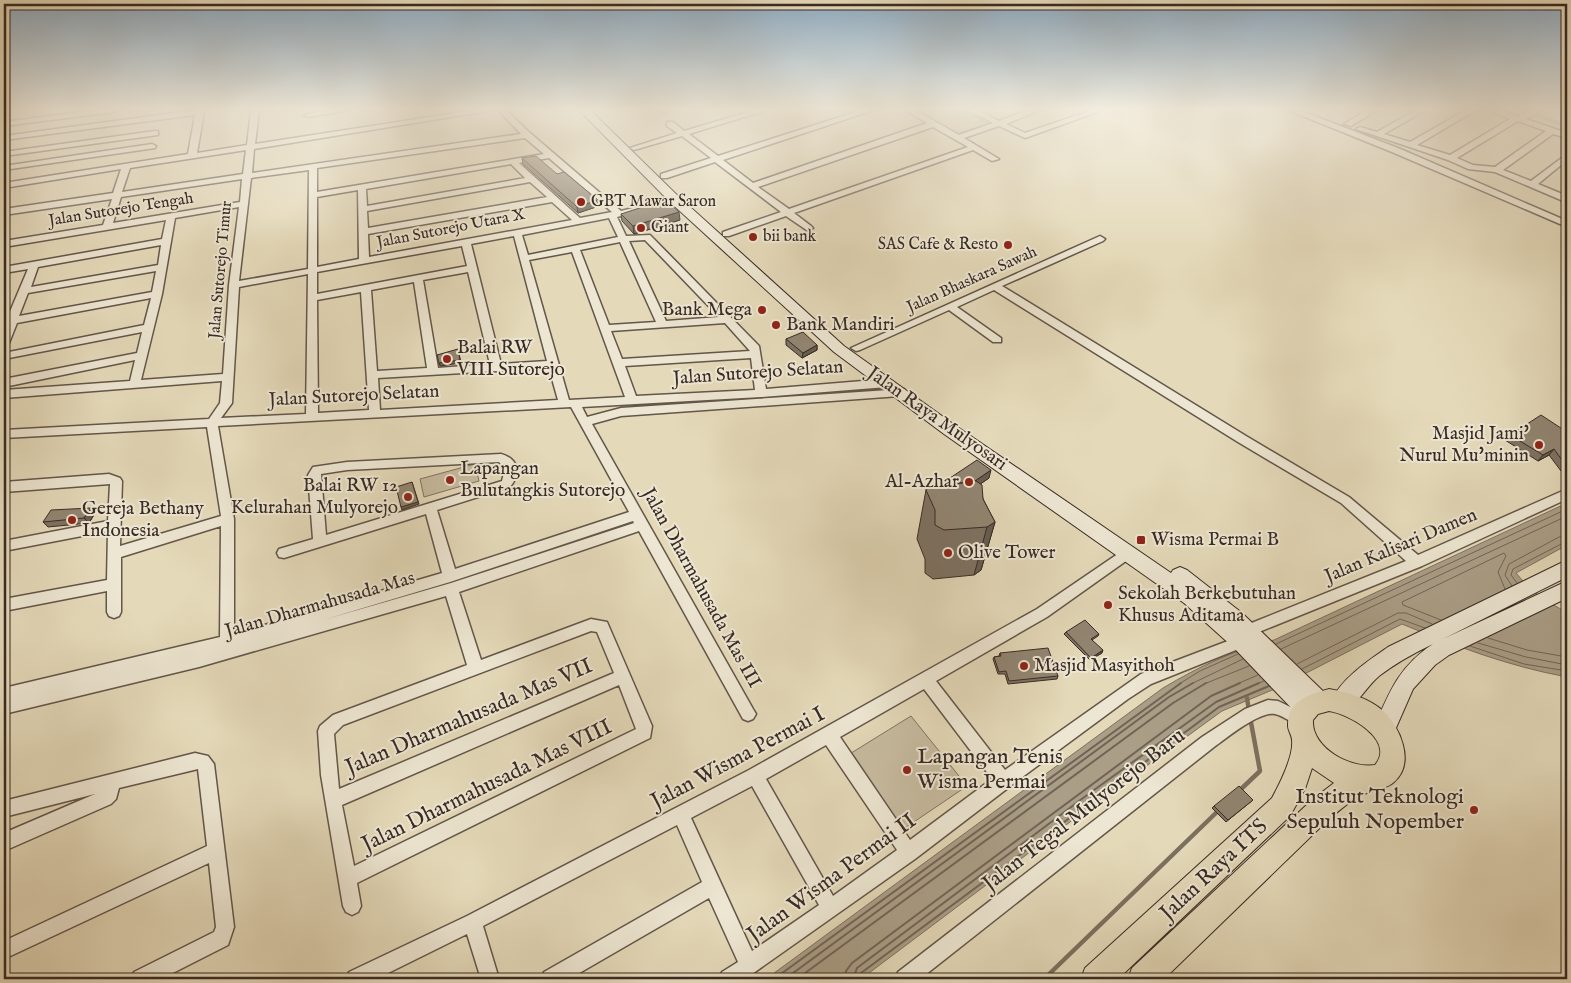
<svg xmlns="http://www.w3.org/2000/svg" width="1571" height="983" font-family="'IM FELL English',serif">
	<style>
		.green { fill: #c7bba0; stroke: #807362 }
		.water { fill: #aa9e87; stroke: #7c7060 }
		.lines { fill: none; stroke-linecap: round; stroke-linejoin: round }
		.shore-far1 { stroke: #716456; stroke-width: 1 }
		.shore { stroke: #716456; stroke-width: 2 }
		.stream { stroke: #7c7060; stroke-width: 4.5 }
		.canal { fill: #aa9e87; fill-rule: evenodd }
		.street-casing { stroke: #63564a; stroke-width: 3 }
		.secondary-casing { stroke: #382b25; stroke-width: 2 }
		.primary-casing { stroke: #382b25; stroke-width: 2 }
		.street { fill: #ede6d2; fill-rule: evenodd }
		.secondary { fill: #ede6d2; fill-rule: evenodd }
		.primary { fill: #e4d9b9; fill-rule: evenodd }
		.wall { fill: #7d7262; stroke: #382b25 }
		.shaded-wall { fill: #665d50; stroke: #382b25 }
		.building { fill: #918572; stroke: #382b25 }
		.poi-dot { fill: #8f2418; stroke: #ede6d2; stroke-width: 2 }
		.labels { text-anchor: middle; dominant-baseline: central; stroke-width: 4; stroke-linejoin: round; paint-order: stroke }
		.far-poi-label { font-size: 16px; fill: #382b25; stroke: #ede6d2; text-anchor: start }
		.far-street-label { font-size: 16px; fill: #382b25; stroke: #ede6d2 }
		.poi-label { font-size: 19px; fill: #382b25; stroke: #ede6d2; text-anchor: start }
		.street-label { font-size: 19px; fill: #382b25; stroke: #ede6d2 }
		.near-street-label { font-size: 22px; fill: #382b25; stroke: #ede6d2 }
		.near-poi-label { font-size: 22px; fill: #382b25; stroke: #ede6d2; text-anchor: start }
	</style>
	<rect width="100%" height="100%" fill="#e4d9b9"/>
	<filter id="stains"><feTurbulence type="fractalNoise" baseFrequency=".004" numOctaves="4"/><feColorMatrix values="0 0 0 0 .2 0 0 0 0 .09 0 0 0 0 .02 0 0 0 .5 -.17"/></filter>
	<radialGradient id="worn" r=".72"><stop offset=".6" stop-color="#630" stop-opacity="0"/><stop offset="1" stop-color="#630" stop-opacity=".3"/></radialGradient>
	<path class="green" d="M924 110H965L988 124 957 134 919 111Z
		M475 464 479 481 424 497 420 479Z
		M911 716 967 786 902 830 848 755Z"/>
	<path class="water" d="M1567 503V545L1516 573C1530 590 1547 603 1567 612V677C1508 666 1458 647 1402 624L1277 688 1222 711 1090 807 861 979H766L1163 688C1200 666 1232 651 1274 640Z"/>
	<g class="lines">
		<path class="shore-far1" d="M1517 583 1511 575 1513 569 1567 541
			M1512 586 1505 575 1509 564 1561 536 1567 535
			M1441 620 1403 605 1402 602 1504 553 1506 556 1498 572 1505 589
			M1488 638 1527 650 1567 657
			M1478 643 1526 657 1567 665
			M1276 644 1567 509
			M1470 646 1524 664 1567 671
			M1281 649 1567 516
			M1297 664 1398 613H1406L1432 624
			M1302 669 1400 619 1425 628
			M1179 684 1200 671 1238 654
			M1191 684 1243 659
			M1204 684 1249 666
			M1237 684 1258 675
			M1257 684 1264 681"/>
		<path class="shore" d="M774 979 1181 683
			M785 979 1169 697 1193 683
			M797 979 1173 703 1206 683
			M845 979 846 971 852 963 1211 696 1240 683
			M853 979 857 968 1083 798 1216 702 1259 683
			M859 979 861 973 1219 707 1269 686"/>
		<path class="stream" d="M1247 698 1249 711
			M1239 791 1260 771 1250 717
			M1044 979 1218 811"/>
		<path class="canal" d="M1519 110H1529L1567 124V128Z"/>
		<defs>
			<path id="street" d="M96 110H118L114 112 4 126V122Z
				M196 110H204V112L197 153 247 145 251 110H259L255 144 475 110H494L254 149 252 173 521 134 498 110H506L530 133 621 211 677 197V201L617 217 626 236 650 235 759 346 766 389 887 379 893 383 887 387 761 397 582 407 587 417 621 408 904 389 906 392 904 395 900 396 621 416 592 424 753 709 756 714 753 719 748 721 743 719 639 531 459 592 481 660 591 619 607 622 652 726 650 738 357 883 361 906 358 912 352 915 346 912 343 906 321 775 318 731 320 726 333 715 467 665 446 596 199 667 4 714V688L220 637 221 526 121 557V612L119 616 114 618 109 616 107 612V591L4 611V599L107 580 108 531 4 551V541L108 521 110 484 4 492V482L109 474 120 478 122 481 120 546 221 516 207 427 4 438V430L209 419 220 403 222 381 4 398V390L130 381 135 360 4 387V379L137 353 142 332 4 359V353L144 325 151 298 17 323 9 343 4 346 6 321 28 269 4 273V267L162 239 166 220 4 247V241L103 225 112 199 4 215V209L113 193 121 169 4 188V183L188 154 195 115 4 140V136ZM525 138 544 154 317 192V168ZM246 150 243 174 122 192 130 168ZM549 158 612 212 580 218 519 163ZM511 164 525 178 367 206 366 189ZM309 170 308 269 239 281 251 178ZM242 179 240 202 113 223 121 197ZM530 182 547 197 368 228 367 211ZM358 190 359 259 317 267V197ZM552 202 572 220 369 257 368 234ZM239 207 229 285 223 374 141 380 162 294 175 218ZM609 218 618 237 528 255 522 235ZM514 236 547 361 501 364 471 244ZM645 240 719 317 666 321 629 241ZM620 242 656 322 609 325 580 250ZM161 245 158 265 31 287 38 267ZM462 246 467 266 317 294V272ZM572 252 625 397 569 400 529 260ZM156 271 152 292 19 316 28 293ZM468 272 490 364 438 368 423 280ZM308 274 306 414 221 418 232 403 239 287ZM414 282 427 368 377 371 371 290ZM361 292 369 410 318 413 317 300ZM725 323 750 351 622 359 611 331ZM751 358 755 390 636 396 625 366ZM549 368 558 400 380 410 378 378ZM571 407 629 512 455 569 437 510 510 487C521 474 519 459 501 454L347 462 313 467 308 475 313 539 279 549 277 553 279 557 284 558 426 514 442 573 234 634V519L218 426ZM499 462 505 469 502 481 326 535 321 474 347 470ZM633 521 634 523 451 583 323 620 450 582ZM591 631 597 632 614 673 339 789 334 734 343 725ZM619 685 636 729 354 866 342 805Z
				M328 110H350L308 117 304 115Z
				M660 110H670L663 113Z
				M755 110H767L689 134 718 156 862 110H874L723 160 753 183 927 123 905 110H915L959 135 993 123 968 110H978L999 121 1029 110H1040L1006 124 1025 133 1092 110H1103L1025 138 999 126 964 138 999 159 992 161 973 150 794 213 811 226 813 228 808 231 786 216 729 236H723V232L781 212 715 162 667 178H661V174L711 158 682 136 634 150 630 148 677 133 667 126V122H673L684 131ZM933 127 968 147 789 209 758 187Z
				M1288 110H1299L1398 148 1567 221V227L1392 152Z
				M1367 110H1377L1351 126 1344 124Z
				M1416 110H1426L1384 134 1410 142 1466 110H1476L1417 145 1450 155 1510 119 1489 110H1500L1518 116 1533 110H1542L1526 119 1567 133V138L1553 134 1503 170 1531 181 1567 154V160L1538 184 1567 196V205L1564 204 1561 200 1495 172 1468 169 1448 160 1356 129 1360 127 1377 132ZM1518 121 1546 131 1495 167 1473 165 1457 158Z
				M1561 110H1567V113Z
				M155 131H158V135L4 156V152Z
				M152 144 156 146 155 148 4 170V166Z
				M1100 236 1105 239 1103 241 1002 286 1246 436 1349 497 1418 555 1567 489V499L1422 566 1254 634 1249 636 1244 634 1242 630 1244 626 1406 561 1341 503 1238 442 994 290 957 307 1001 338V342H993L949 310 860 350 856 351 851 348Z
				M1128 547 1133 548 1135 552 1133 556 1047 617 936 681 1005 770 1141 674 1241 636 1246 638 1248 642 1246 646 1151 684 1128 699 1021 778 915 859 745 979H720L722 972 738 962 709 898 569 979H542L544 972 702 882 677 825 483 926 499 979H481L467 934 376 979H347L349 972 467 916 749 770 1037 609ZM924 689 992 779 910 840 840 737ZM826 745 897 850 833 896 766 779ZM752 786 819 905 752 951 691 818Z
				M1268 700 1278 701 1305 714 1308 719 1305 724 1300 726C1292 723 1284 716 1275 714 1259 711 1227 738 1214 747L920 979H896L898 972 1202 737 1245 709Z
				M195 753 208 756 214 764 234 927 228 945 161 979H132L134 972 214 932 216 927 209 863 4 959V941L207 846 198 769 119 788 116 799 111 804 4 851V833L95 794 4 817V801Z"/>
			<path id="secondary" d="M579 110H590L678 196 844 346 956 426 1171 573 1173 570 1180 567 1187 570 1242 613 1326 694 1329 701 1326 708 1316 710 1314 715 1306 718 1298 715 1234 648 1184 603 944 434 834 352 670 202Z
				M1567 560V577L1443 639 1567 581V598L1449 655 1435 665 1413 689 1392 737 1384 740 1376 737 1373 730C1389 693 1398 667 1433 644 1414 653 1396 663 1379 676 1366 687 1358 705 1342 711L1334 708 1331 701C1342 678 1368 661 1388 647Z"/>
			<path id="primary" d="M1329 689C1347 692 1368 698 1382 710 1400 726 1416 763 1394 782 1388 788 1377 789 1370 792 1355 796 1343 808 1331 817L1164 979H1128L1132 968 1313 799 1334 783 1312 768 1305 789 1290 816 1118 979H1081L1085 968 1272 798C1279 785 1294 756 1292 740 1292 735 1288 731 1288 726 1287 700 1309 695 1329 689ZM1329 711C1349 714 1396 740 1375 765 1351 769 1311 748 1313 720L1318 714Z"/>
		</defs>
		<use href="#street" class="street-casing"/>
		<use href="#secondary" class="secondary-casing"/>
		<use href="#primary" class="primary-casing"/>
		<use href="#street" class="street"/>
		<use href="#secondary" class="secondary"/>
		<use href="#primary" class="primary"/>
	</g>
	<path class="wall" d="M522 158 557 174 598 200 599 206 578 213 523 164Z
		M621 214 680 220 634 234 622 221Z
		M786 339 817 345V350L802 358 786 345Z
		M1567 432V475L1561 471 1549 455 1538 461 1505 440 1510 435Z
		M950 478H989L980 484 983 499 995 522 981 570 974 575 933 579 925 573V559L917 539 926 490 949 483Z
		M91 508 95 513 89 523 48 527 43 522Z
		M1066 632 1099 634 1098 636 1092 640 1102 653 1090 660 1064 634Z
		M1000 653 1058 676 1057 679 1008 684 1005 674H998L993 659 994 657 999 656Z
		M1253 800 1226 822 1212 808 1214 806Z"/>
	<path class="shaded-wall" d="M598 200 599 206 578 213 577 207Z
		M679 212 680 220 634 234 633 226Z
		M817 345V350L802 358 803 353Z
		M458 349 461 363 440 366 439 363Z
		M1554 449 1549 455 1538 461 1543 455Z
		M991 470 989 478 962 497 963 489Z
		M412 482 419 504 402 510 401 507Z
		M91 508 95 513 89 523 84 518Z
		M995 522 981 570 974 575 987 527Z
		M1103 650 1102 653 1090 660 1091 658Z"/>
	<path class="building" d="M536 156 557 174 564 172 598 200 577 207 522 158Z
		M658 202 670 204 679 212 633 226 621 214Z
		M803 332 817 345 803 353 786 339Z
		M458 349 460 360 439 363 437 355Z
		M1541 415 1567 432V467L1554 449 1543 455 1510 435Z
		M977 460 991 470 975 481 973 479 962 483H956L950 478Z
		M973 479 982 485 983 499 995 522 987 527 944 530 935 525V510L926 490 927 484 962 483Z
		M412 482 418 502 401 507 396 487Z
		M91 508 84 518 43 522 51 510Z
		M1085 620 1099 634 1091 639 1103 650 1091 658 1066 632Z
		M1048 648 1058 676 1009 681 1006 671 999 672 994 657 1001 656 1000 653Z
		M1239 786 1253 800 1228 820 1214 806Z"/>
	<linearGradient id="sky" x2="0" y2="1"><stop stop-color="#8fabc1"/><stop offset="0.44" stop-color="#f3eee0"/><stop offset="1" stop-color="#f3eee0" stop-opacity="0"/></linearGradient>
	<rect width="1571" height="248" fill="url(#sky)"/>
	<g class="poi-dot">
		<circle cx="581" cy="202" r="5"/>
		<circle cx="641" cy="228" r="5"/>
		<circle cx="753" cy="237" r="5"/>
		<circle cx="1008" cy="245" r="5"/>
		<circle cx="762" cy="310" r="5"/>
		<circle cx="776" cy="325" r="5"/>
		<circle cx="447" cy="359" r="5"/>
		<circle cx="1539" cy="445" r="5"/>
		<circle cx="450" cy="480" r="5"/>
		<circle cx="969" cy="482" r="5"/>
		<circle cx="408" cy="497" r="5"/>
		<circle cx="72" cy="520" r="5"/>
		<rect x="1136" y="535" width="10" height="10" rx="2.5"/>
		<circle cx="948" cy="553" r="5"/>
		<circle cx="1108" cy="605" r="5"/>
		<circle cx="1024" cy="666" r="5"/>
		<circle cx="907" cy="770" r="5"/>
		<circle cx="1474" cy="810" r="5"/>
	</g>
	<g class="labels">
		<g class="far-poi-label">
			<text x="591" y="202">GBT Mawar Saron</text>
			<text x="651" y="228">Giant</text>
			<text x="763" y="237">bii bank</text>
			<text x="998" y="245" text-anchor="end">SAS Cafe &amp; Resto</text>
		</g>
		<g class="far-street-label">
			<text transform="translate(121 210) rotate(-9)">Jalan Sutorejo Tengah</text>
			<text transform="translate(451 229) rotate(-11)">Jalan Sutorejo Utara X</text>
			<text transform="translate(221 270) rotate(-85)">Jalan Sutorejo Timur</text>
			<text transform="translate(972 280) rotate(-24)">Jalan Bhaskara Sawah</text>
		</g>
		<g class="poi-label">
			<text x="752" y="310" text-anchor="end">Bank Mega</text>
			<text x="786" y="325">Bank Mandiri</text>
			<text x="457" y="348">Balai RW<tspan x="457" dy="22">VIII Sutorejo</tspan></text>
			<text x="1529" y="434" text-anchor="end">Masjid Jami'<tspan x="1529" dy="22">Nurul Mu'minin</tspan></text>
			<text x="460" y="469">Lapangan<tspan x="460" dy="22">Bulutangkis Sutorejo</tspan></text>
			<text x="959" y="482" text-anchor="end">Al-Azhar</text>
			<text x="398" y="486" text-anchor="end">Balai RW 12<tspan x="398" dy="22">Kelurahan Mulyorejo</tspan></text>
			<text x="82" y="509">Gereja Bethany<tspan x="82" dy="22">Indonesia</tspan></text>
			<text x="1151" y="540">Wisma Permai B</text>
			<text x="958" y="553">Olive Tower</text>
			<text x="1118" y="594">Sekolah Berkebutuhan<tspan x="1118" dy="22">Khusus Aditama</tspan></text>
			<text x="1034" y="666">Masjid Masyithoh</text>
		</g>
		<g class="street-label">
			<text transform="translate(758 373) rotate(-4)">Jalan Sutorejo Selatan</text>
			<text transform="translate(354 396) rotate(-3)">Jalan Sutorejo Selatan</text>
			<text transform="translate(937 419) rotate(35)">Jalan Raya Mulyosari</text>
			<text transform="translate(1401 546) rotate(-23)">Jalan Kalisari Damen</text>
			<text transform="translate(701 588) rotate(61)">Jalan Dharmahusada Mas III</text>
			<text transform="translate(320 605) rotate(-16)">Jalan Dharmahusada Mas</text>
		</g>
		<g class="near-street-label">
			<text transform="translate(469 717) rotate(-23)">Jalan Dharmahusada Mas VII</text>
			<text transform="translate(738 758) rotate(-28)">Jalan Wisma Permai I</text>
			<text transform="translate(487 786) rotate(-26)">Jalan Dharmahusada Mas VIII</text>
			<text transform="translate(1084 810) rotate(-38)">Jalan Tegal Mulyorejo Baru</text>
			<text transform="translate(1214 870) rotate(-43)">Jalan Raya ITS</text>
			<text transform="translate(832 878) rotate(-36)">Jalan Wisma Permai II</text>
		</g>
		<g class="near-poi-label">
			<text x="917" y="757">Lapangan Tenis<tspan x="917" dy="25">Wisma Permai</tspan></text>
			<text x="1464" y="797" text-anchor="end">Institut Teknologi<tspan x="1464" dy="25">Sepuluh Nopember</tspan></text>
		</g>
	</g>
	<rect width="1571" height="983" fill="none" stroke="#e4d9b9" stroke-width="20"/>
	<rect x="5" y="5" width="1561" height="973" fill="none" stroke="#382b25" stroke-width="2.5"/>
	<rect x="10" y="10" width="1551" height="963" fill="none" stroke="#382b25"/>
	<rect width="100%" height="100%" filter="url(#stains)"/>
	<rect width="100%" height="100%" fill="url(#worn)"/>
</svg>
